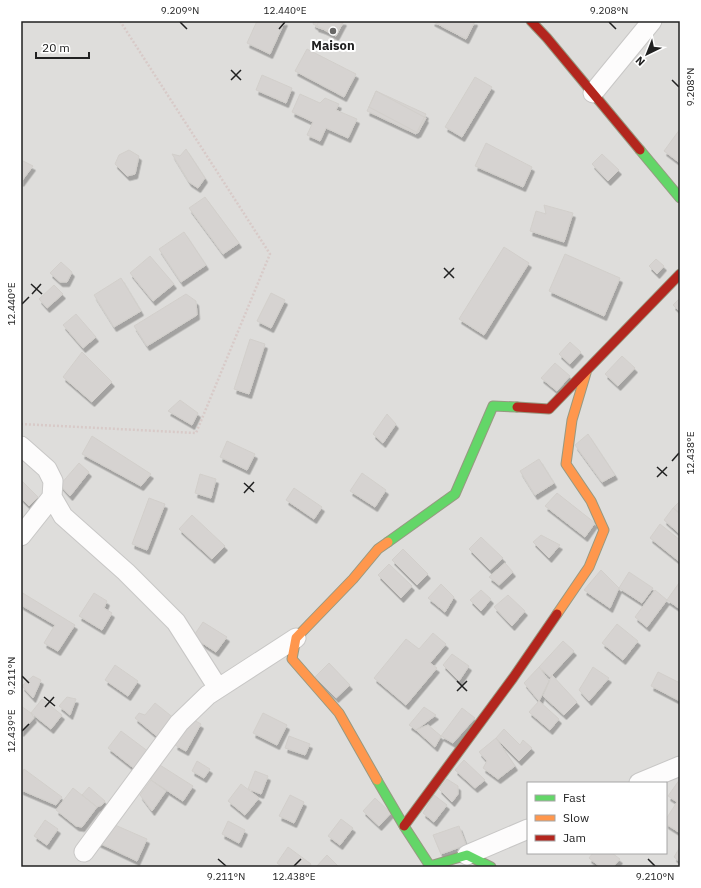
<svg xmlns="http://www.w3.org/2000/svg" width="701" height="888" font-family="'IBM Plex Sans',sans-serif">
	<style>
		.residential { fill: #dedddb; fill-rule: evenodd }
		.building { fill: #d6d3d1; stroke: #d2cfcb; filter: url(#shadow) }
		.lines { fill: none; stroke-linecap: round; stroke-linejoin: round }
		.street-casing { stroke: #c8c7c6; stroke-width: 21 }
		.fast-casing { stroke: #979981; stroke-width: 11 }
		.slow-casing { stroke: #979981; stroke-width: 11 }
		.jam-casing { stroke: #979981; stroke-width: 11 }
		.path { stroke: #d8cac8; stroke-width: 2.5; stroke-dasharray: 2 2; stroke-linecap: butt }
		.street { stroke: #fdfcfc; stroke-width: 19 }
		.fast { stroke: #63d668; stroke-width: 9 }
		.slow { stroke: #ff974d; stroke-width: 9 }
		.jam { stroke: #b3261e; stroke-width: 9 }
		.ticks { fill: none; stroke: #212121; stroke-width: 1.5 }
		.poi-dot { fill: #696867; stroke: #fff; stroke-width: 1.5 }
		.labels { text-anchor: middle; dominant-baseline: central; stroke-width: 4; stroke-linejoin: round; paint-order: stroke }
		.poi-label { font-size: 13px; font-weight: bold; fill: #212121; stroke: #fff }
		.neatline { fill: none; stroke: #212121; stroke-width: 1.5 }
		.ticks-label { font-size: 10px; text-anchor: middle; fill: #212121 }
	</style>
	<defs>
		<filter id="shadow"><feDropShadow dx="2.5" dy="4.5" stdDeviation="0" flood-color="#0004"/></filter>
	</defs>
	<rect width="100%" height="100%" fill="#efedea"/>
	<path class="residential" d="M21 21H680V867H21ZM528 783H666V853H528Z"/>
	<path class="building" d="M257 21H285L270 54 247 43Z
		M314 21H343L336 36 313 24Z
		M319 21H344L337 34 316 27Z
		M432 21H475L466 39Z
		M432 21H475L466 39Z
		M307 49 356 74 344 97 295 71Z
		M262 75 292 88 286 103 256 90Z
		M475 77 492 87 462 137 445 127Z
		M376 91 426 114 416 134 367 111Z
		M376 91 426 118 418 133 369 107Z
		M300 94 320 103 325 98 339 104 336 110 357 119 348 138 326 128 320 141 307 135 313 122 292 112Z
		M680 129V163L664 151Z
		M486 143 532 167 523 187 475 166Z
		M186 149 205 178 198 188 189 182 172 154 180 156Z
		M129 150 139 156 135 174 127 176 115 164 119 155Z
		M602 154 619 170 608 181 592 164Z
		M21 160 33 166 21 182Z
		M205 197 239 243 223 254 189 208Z
		M544 205 573 213 564 242 530 231 536 211 546 214Z
		M184 232 206 265 181 282 159 249Z
		M504 247 529 263 484 335 459 319Z
		M565 254 620 278 604 316 549 291Z
		M150 256 174 284 153 301 130 273Z
		M656 259 664 266 657 274 649 266Z
		M61 262 72 272 67 282H60L50 273Z
		M121 278 141 311 114 327 94 295Z
		M54 285 63 294 47 308 39 299Z
		M271 293 285 300 271 328 257 321Z
		M186 294 196 301 197 315 147 346 134 326Z
		M680 298V312L673 305Z
		M76 314 96 337 83 348 63 325Z
		M250 339 265 344 249 394 234 389Z
		M570 342 581 352 570 364 559 354Z
		M82 352 112 382 92 402 63 377Z
		M622 356 635 368 618 386 605 374Z
		M555 363 570 376 557 391 541 378Z
		M180 400 198 413 192 425 168 411Z
		M387 414 396 424 383 443 373 434Z
		M588 434 615 475 602 482 575 445Z
		M92 436 151 474 141 486 82 454Z
		M227 441 255 454 247 470 220 457Z
		M539 459 554 483 535 495 520 471Z
		M79 463 89 472 70 496 60 485Z
		M362 473 386 490 375 507 350 491Z
		M200 474 216 479 211 498 195 493Z
		M21 480 38 497 29 506 21 498Z
		M294 488 322 507 314 519 286 500Z
		M557 493 595 523 585 537 545 506Z
		M149 498 165 504 147 550 132 544Z
		M680 501V513L673 508Z
		M673 508 680 514V534L664 520Z
		M192 515 225 546 212 559 179 529Z
		M660 524 680 540V562L650 538Z
		M541 535 560 545 549 558 533 542Z
		M481 537 503 558 490 570 469 549Z
		M403 549 428 574 417 585 392 560Z
		M505 563 513 572 499 585 489 577Z
		M389 564 412 586 401 598 378 575Z
		M601 570 619 588 610 608 584 590Z
		M629 572 653 588 642 603 619 588Z
		M679 583 680 584V609L667 600Z
		M441 584 454 597 445 612 428 598Z
		M481 590 491 599 481 611 470 600Z
		M655 590 667 600 647 627 635 617Z
		M21 592 75 625 58 651 44 643 55 625 21 605Z
		M94 593 107 601 104 608 112 613 102 630 79 616Z
		M508 595 525 611 512 626 494 607Z
		M203 622 227 637 216 652 193 637Z
		M617 624 638 641 623 660 602 643Z
		M433 633 446 644 430 663 437 668 406 705 374 678 406 639 419 649Z
		M563 641 574 651 550 677 539 667Z
		M452 654 469 666 459 681 443 665Z
		M329 663 350 685 336 698 315 677Z
		M115 665 138 681 128 696 105 680Z
		M539 667 549 681 539 701 524 683Z
		M593 667 609 678 589 701 579 690Z
		M658 672 680 683V701L651 686Z
		M552 675 577 702 564 715 543 696Z
		M33 676 41 680 33 698 22 686Z
		M67 697 76 699 70 715 59 706Z
		M42 699 62 715 51 729 31 713Z
		M539 701 559 719 550 730 529 712Z
		M155 703 175 719 159 738 135 718 139 713 145 715Z
		M21 706 31 713 34 718 21 732Z
		M424 707 436 715 416 730 409 725Z
		M462 708 475 718 453 743 441 736Z
		M263 713 287 725 277 745 253 733Z
		M190 718 201 724 186 751 175 745Z
		M428 725 441 736 435 747 416 730Z
		M504 729 520 745 523 740 532 748 519 761 496 738Z
		M121 731 149 752 136 770 108 748Z
		M289 736 310 744 305 755 285 748Z
		M496 738 515 766 498 779 483 768 487 761 479 752Z
		M152 760 193 786 183 801 151 780Z
		M464 760 485 780 475 788 455 770Z
		M197 761 210 769 204 778 192 771Z
		M24 769 62 797 56 805 21 790V777Z
		M255 771 268 776 261 794 248 789Z
		M447 779 458 786V794L452 802 439 789Z
		M680 779V833L666 824V819L677 802 668 796Z
		M151 780 166 791 152 811 140 795Z
		M241 784 259 798 245 815 228 801Z
		M89 787 105 801 102 805 97 807 82 795Z
		M73 788 97 807 82 827 76 826 56 810Z
		M290 795 304 802 294 823 279 816Z
		M434 795 447 805 434 822 423 813Z
		M375 798 391 813 379 826 363 811Z
		M341 819 353 828 340 845 328 836Z
		M45 820 58 829 47 845 34 836Z
		M106 821 147 839 137 861 97 842Z
		M228 821 245 830 239 843 222 834Z
		M459 826 466 845 441 854 433 835Z
		M288 847 311 864 309 867H282L277 863Z
		M680 847V862L674 857Z
		M593 853H612L620 859 613 867H600L589 858Z
		M327 855 339 867H316Z"/>
	<g class="lines">
		<defs>
			<path id="street" d="M593 93 652 21
				M21 446 47 469 53 481 52 497 63 516 126 572 176 622 218 688
				M21 536 52 497
				M639 783 680 766
				M84 852 179 723 208 695 296 638
				M467 855 528 829"/>
			<path id="fast" d="M640 150 680 198
				M388 542 455 494 493 406 517 407
				M377 780 404 826 430 866 467 855 491 867"/>
			<path id="slow" d="M557 614 589 567 604 530 591 501 566 464 572 420 586 373
				M377 780 339 713 292 659 296 638 353 579 378 549 388 542"/>
			<path id="jam" d="M531 21 547 38 640 150
				M517 407 549 409 680 274
				M404 826 513 678 557 614"/>
		</defs>
		<use href="#street" class="street-casing"/>
		<use href="#fast" class="fast-casing"/>
		<use href="#slow" class="slow-casing"/>
		<use href="#jam" class="jam-casing"/>
		<path class="path" d="M21 424 196 433 270 254 120 21"/>
		<use href="#street" class="street"/>
		<use href="#fast" class="fast"/>
		<use href="#slow" class="slow"/>
		<use href="#jam" class="jam"/>
	</g>
	<path class="ticks" d="M180 22 187 29M609 22 616 29M279 29 285 22M231 70 241 80M231 80 241 70M672 80 679 87M444 268 454 278M444 278 454 268M31 284 42 294M32 294 41 284M22 304 29 297M672 461 679 453M657 467 667 476M657 477 667 467M244 483 254 492M244 493 254 482M22 676 29 683M457 681 467 691M457 691 467 681M44 697 55 706M45 707 54 697M22 731 29 724M218 859 226 866M648 859 655 866M294 866 301 859"/>
	<circle class="poi-dot" cx="333" cy="31" r="4"/>
	<g class="labels">
		<g class="poi-label">
			<text x="333" y="45">Maison</text>
		</g>
	</g>
	<rect width="701" height="888" fill="none" stroke="#ffffff" stroke-width="44"/>
	<rect x="527" y="782" width="140" height="72" fill="#ffffff" stroke="#a6a6a6"/>
	<rect x="535" y="795" width="20" height="6" fill="#63d668" stroke="#a6a6a6"/>
	<text x="563" y="802" font-size="12" fill="#212121">Fast</text>
	<rect x="535" y="815" width="20" height="6" fill="#ff974d" stroke="#a6a6a6"/>
	<text x="563" y="822" font-size="12" fill="#212121">Slow</text>
	<rect x="535" y="835" width="20" height="6" fill="#b3261e" stroke="#a6a6a6"/>
	<text x="563" y="842" font-size="12" fill="#212121">Jam</text>
	<g transform="translate(647 54) rotate(223)" stroke="#ffffff" stroke-width="3" paint-order="stroke">
	<path d="M0-3L7 15L0 10L-7 15Z" fill="#212121"/>
	<text y="-6" font-size="11" font-weight="bold" text-anchor="middle" fill="#212121">N</text>
	</g>
	<path d="M36 52v6h53v-6" fill="none" stroke="#212121" stroke-width="2"/>
	<text x="42" y="52" font-size="12" fill="#212121" stroke="#ffffff" stroke-width="3" paint-order="stroke">20 m</text>
	<rect x="22" y="22" width="657" height="844" class="neatline"/>
	<g class="ticks-label">
		<text x="180" y="14">9.209°N</text>
		<text x="285" y="14">12.440°E</text>
		<text x="609" y="14">9.208°N</text>
		<text transform="translate(690 87) rotate(-90)" y="4">9.208°N</text>
		<text transform="translate(11 304) rotate(-90)" y="4">12.440°E</text>
		<text transform="translate(690 453) rotate(-90)" y="4">12.438°E</text>
		<text transform="translate(11 676) rotate(-90)" y="4">9.211°N</text>
		<text transform="translate(11 731) rotate(-90)" y="4">12.439°E</text>
		<text x="226" y="880">9.211°N</text>
		<text x="294" y="880">12.438°E</text>
		<text x="655" y="880">9.210°N</text>
	</g>
</svg>
